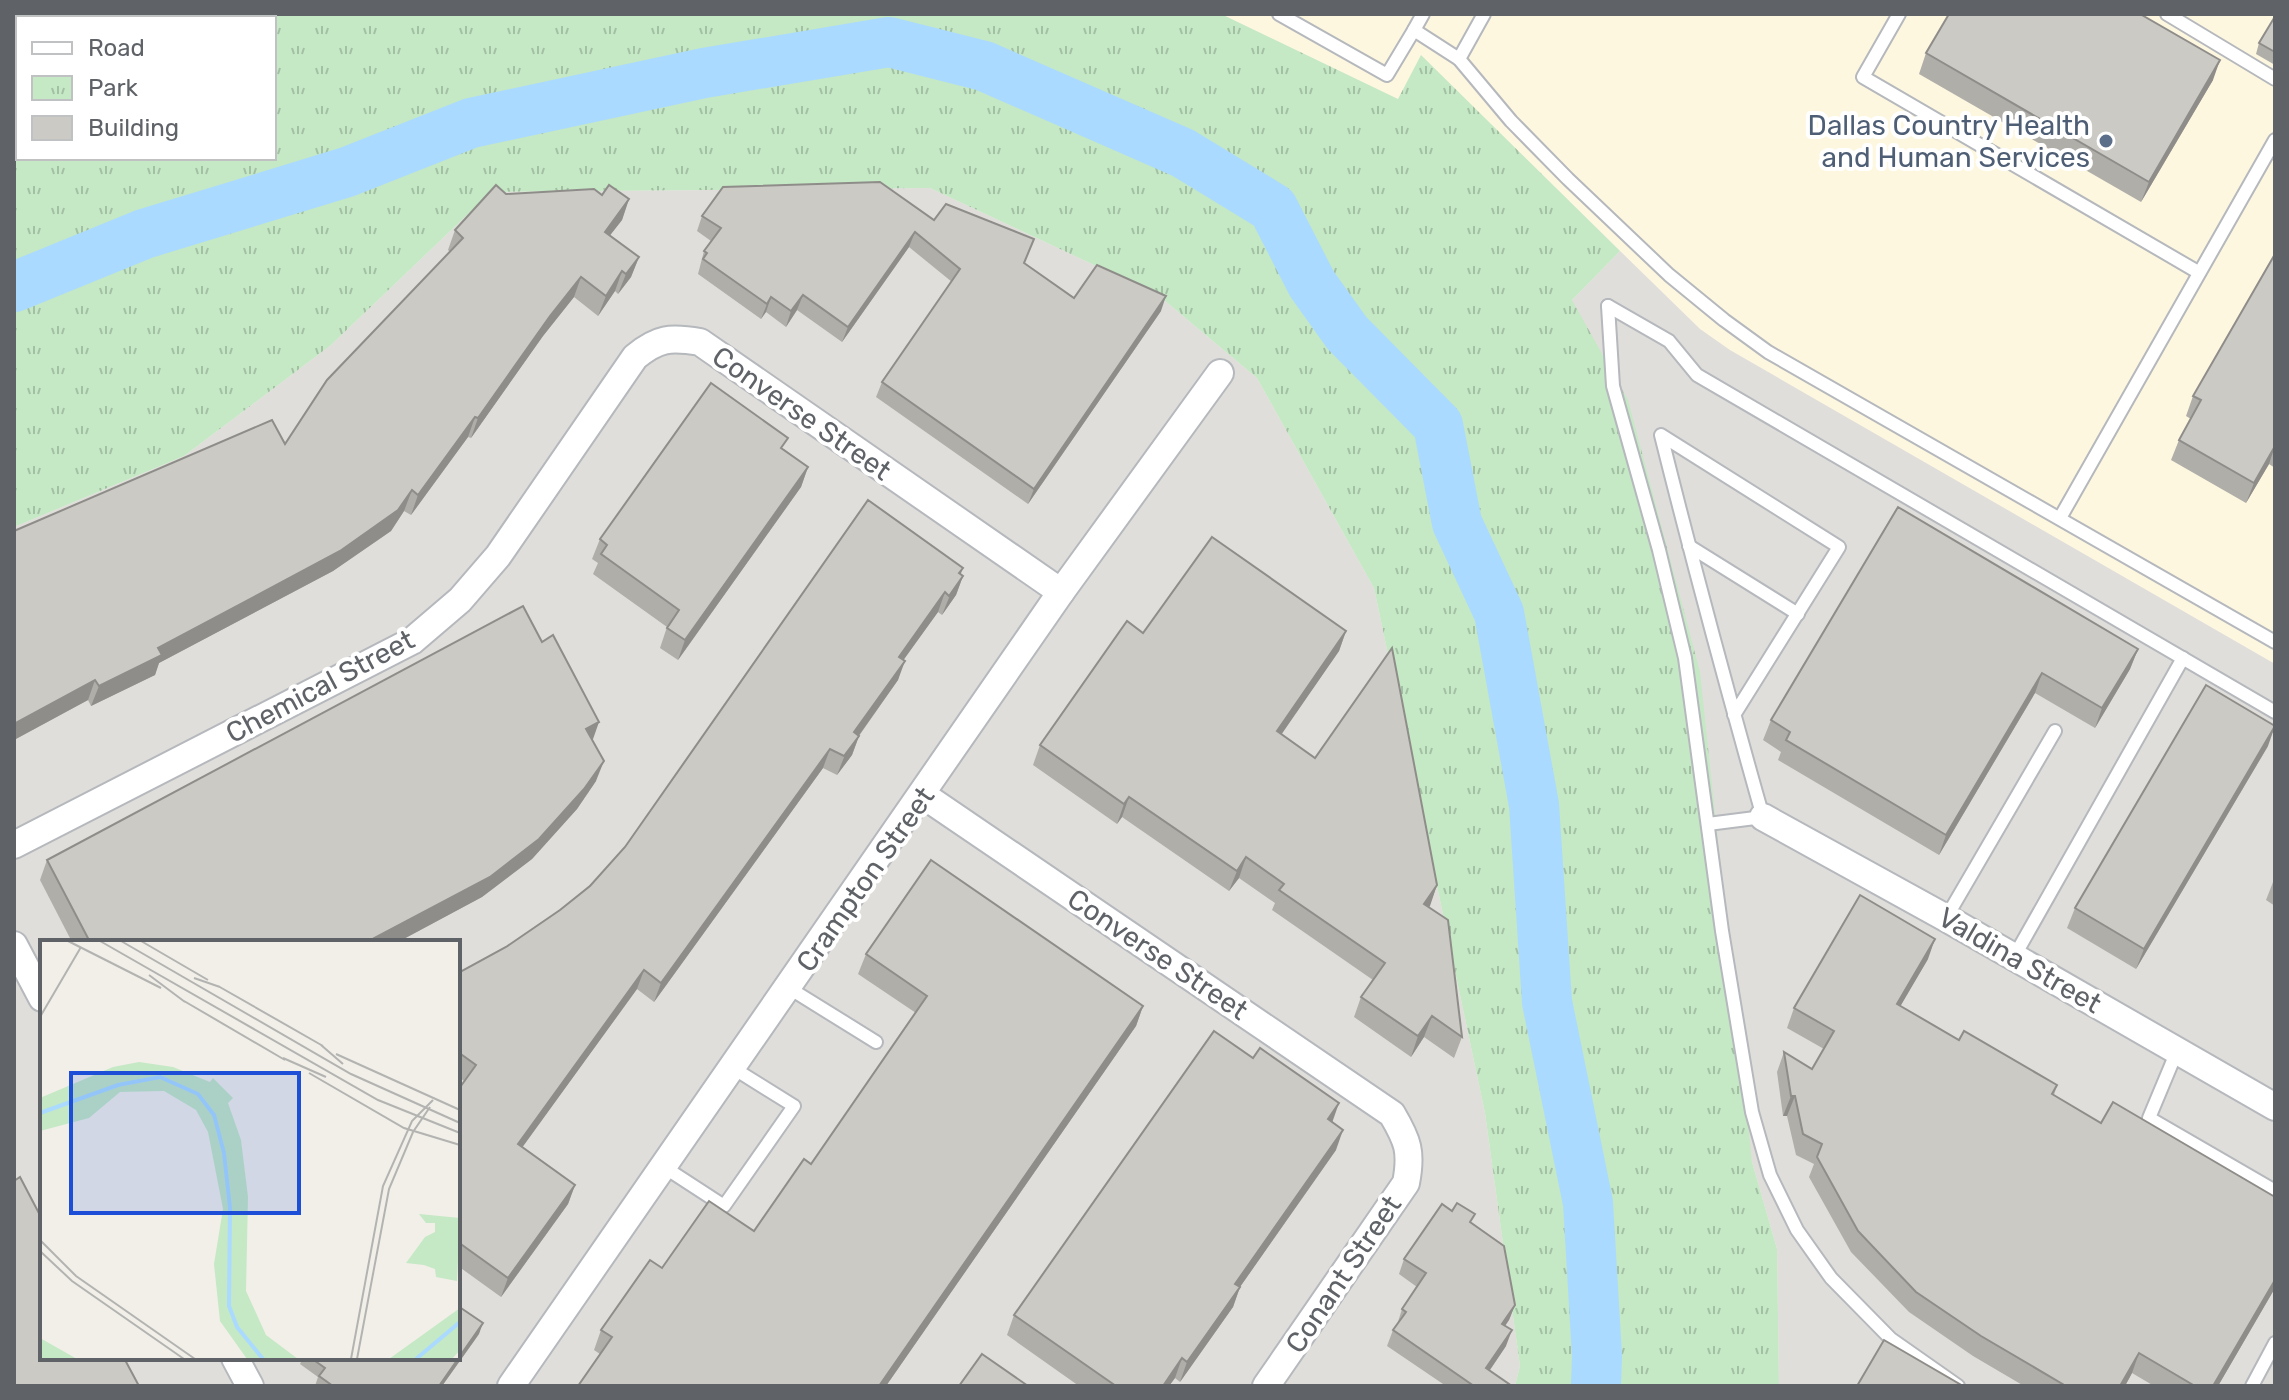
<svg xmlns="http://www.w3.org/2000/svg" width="2289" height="1400" viewBox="0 0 2289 1400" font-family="Rubik,sans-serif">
<defs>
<pattern id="park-tufts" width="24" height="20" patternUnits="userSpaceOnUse" patternTransform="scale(2)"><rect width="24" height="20" fill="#c5e8c5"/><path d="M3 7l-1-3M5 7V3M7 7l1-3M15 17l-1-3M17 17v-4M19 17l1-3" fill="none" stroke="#a3c0a4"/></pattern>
</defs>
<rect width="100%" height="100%" fill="#f1efe8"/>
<!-- commercial -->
<polygon fill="#fef7e0" points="1221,14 2275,14 2275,664 1729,350 1700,329 1421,56 1399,100"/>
<!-- industrial -->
<g fill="#e0deda" fill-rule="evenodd">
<polygon points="14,14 239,14 229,18 18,18 18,108 14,110"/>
<path d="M930,188l228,107 99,83 117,210 111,525 35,253 -5,20h-1501v-859l170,-71 147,-111 160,-153zM42,942h416v416h-416z"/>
<polygon points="1620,251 1700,329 1730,350 2275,664 2275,1386 1779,1386 1777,1249 1752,1162 1572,300"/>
</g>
<!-- park -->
<polygon fill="url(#park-tufts)" points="239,14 1221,14 1398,99 1421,55 1620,251 1572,300 1628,400 1700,672 1752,1162 1777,1249 1779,1386 1515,1386 1520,1366 1485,1113 1374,588 1257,378 1158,295 930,188 491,192 331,345 184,456 14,527 14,110 18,108 18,158 274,158 274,18 229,18"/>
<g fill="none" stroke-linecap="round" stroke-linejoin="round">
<!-- river -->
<polyline stroke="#aadaff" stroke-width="50" points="14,287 144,234 347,172 471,123 704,73 889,42 984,66 1183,153 1273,208 1312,284 1347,333 1438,425 1457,523 1499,613 1534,805 1547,1002 1588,1203 1597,1356 1596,1386"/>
<defs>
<g id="lane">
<polyline points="1279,14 1387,75 1414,30 1459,59 1511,121 1568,179 1669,275 1724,320 1768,352 2275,642"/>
<polyline points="1899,14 1863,77 2198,272"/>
<polyline points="2167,14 2275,79"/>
<polyline points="1414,30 1423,14"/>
<polyline points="1459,59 1484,14"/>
<polyline points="1608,306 1613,386 1659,550 1685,658 1722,931 1752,1112 1770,1175 1797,1230 1831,1278 1891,1339 1958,1386"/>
<polyline points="1608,306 1669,341 1697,375 2275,712"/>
<polyline points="2060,518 2275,140"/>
<polyline points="1689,546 1798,614"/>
<path d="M1708,824l55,-7c-36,-127 -70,-254 -102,-382l178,112 -105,168"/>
<polyline points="1946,918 2055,731"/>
<polyline points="2014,957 2183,658"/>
<polyline points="789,988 876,1042"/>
<polyline points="2177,1051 2149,1118 2275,1191"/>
<polyline points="664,1167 724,1206 794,1106 733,1068"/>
<polyline points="2252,1386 2275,1343"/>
</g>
<g id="street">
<polyline points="14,39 18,41"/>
<path d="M923,795l469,319c16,27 20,38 14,69l-140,203"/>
<polyline points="1763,817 1946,918 2275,1107"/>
<path d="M14,845l398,-204 48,-41 38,-44 137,-199c23,-19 35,-20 65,-15l361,250"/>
<polyline points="14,945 42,998"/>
<polyline points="235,1358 250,1386"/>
<polyline points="511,1386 1061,592 1220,373"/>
</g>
</defs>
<!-- lane casing -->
<use href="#lane" stroke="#b5b8bc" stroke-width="16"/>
<!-- street casing -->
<use href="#street" stroke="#b5b8bc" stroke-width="30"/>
<!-- lane -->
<use href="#lane" stroke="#fff" stroke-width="12"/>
<!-- street -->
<use href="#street" stroke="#fff" stroke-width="26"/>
</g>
<!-- wall -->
<g fill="#afaea9">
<polygon points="107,14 144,14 142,18 114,18"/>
<polygon points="2275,19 2275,65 2256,54 2259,43"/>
<polygon points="1926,53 2213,80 2141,202 1919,74"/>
<polygon points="506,194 602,195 629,199 622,220 610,235 639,257 631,277 618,294 615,291 598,316 574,297 543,336 471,438 468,437 411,515 404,511 391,531 333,571 159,663 155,675 91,706 88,700 14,740 14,531 285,444 450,252 448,250 455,230"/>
<polygon points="702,216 934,220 1025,263 1074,298 1161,311 1028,504 876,397 882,382 952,282 909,247 842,342 797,310 786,327 766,312 761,319 698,274 704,251 711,241 697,231"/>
<polygon points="2275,254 2275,468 2269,464 2246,503 2171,460 2179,440 2191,419 2186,416 2193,396"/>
<polygon points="784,449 808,467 801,487 678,660 660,648 667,627 593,574 598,563 592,559 600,539"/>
<polygon points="961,574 963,576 956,595 942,615 938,612 903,660 898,680 859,736 852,755 837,775 823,768 654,1002 637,989 522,1147 575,1185 568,1204 501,1297 458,1266 458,1090 464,1081 458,1076 458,973 506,947 560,910"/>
<polygon points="1346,631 1339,651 1281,734 1437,885 1429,907 1462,1037 1454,1058 1424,1037 1411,1057 1354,1017 1361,997 1373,980 1272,910 1275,903 1239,878 1229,891 1122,817 1117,824 1033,765 1040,745 1143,633"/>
<polygon points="2138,649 2130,669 2095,728 2035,693 1939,855 1778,760 1781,752 1763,740 1771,720"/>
<polygon points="593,740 596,781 577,809 532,859 482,897 398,942 72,942 40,880 47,860"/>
<polygon points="2268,746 2136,969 2067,928 2075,908"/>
<polygon points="2275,877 2275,906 2266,900"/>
<polygon points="866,954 1143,1006 1136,1026 886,1386 578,1386 600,1354 594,1350 601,1330 662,1268 754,1231 811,1164 916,1013 858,974"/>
<polygon points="1928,959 1900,1006 1959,1040 2057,1085 2054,1095 2101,1123 2275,1197 2275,1288 2218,1386 2154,1386 2132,1373 2125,1386 2024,1386 1973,1356 1909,1312 1851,1252 1809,1177 1814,1164 1796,1155 1787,1116 1783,1116 1777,1072 1784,1052 1812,1069 1824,1049 1787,1028 1794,1008"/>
<polygon points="1332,1122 1336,1150 1240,1287 1233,1307 1180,1382 1175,1378 1169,1386 1079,1386 1007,1335 1014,1315"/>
<polygon points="1471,1223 1515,1305 1509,1320 1505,1326 1506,1346 1490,1370 1509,1384 1508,1386 1446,1386 1387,1346 1393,1330 1397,1325 1402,1309 1417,1287 1399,1274 1404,1259"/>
<polygon points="479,1334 442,1386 315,1386 318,1377 300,1364 303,1358 458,1358"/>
</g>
<!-- shaded-wall -->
<g fill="#8f8d8a">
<polygon points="2220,60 2213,80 2141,202 2149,182"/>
<polygon points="629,199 622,220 597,252 605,232"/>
<polygon points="915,232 909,247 842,342 848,327"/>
<polygon points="639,257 631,277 618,294 626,274"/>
<polygon points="622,271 615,291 598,316 606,296"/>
<polygon points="581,277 574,297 543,336 471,438 478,418 550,316"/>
<polygon points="803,295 797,310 786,327 791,311"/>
<polygon points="1166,296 1161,311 1028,504 1034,489"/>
<polygon points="771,297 766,312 761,319 767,304"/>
<polygon points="475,417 468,437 411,515 418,495"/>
<polygon points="2275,446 2269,464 2246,503 2254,483"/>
<polygon points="808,467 801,487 678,660 685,640"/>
<polygon points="412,490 404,511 391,531 333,571 159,663 155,675 91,706 99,686 158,648"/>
<polygon points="963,568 956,586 963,576 956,595 942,615 959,573"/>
<polygon points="945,592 938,612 892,676 899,657"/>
<polygon points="1346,631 1339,651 1270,751 1277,731"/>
<polygon points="2138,649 2130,669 2095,728 2102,708"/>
<polygon points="905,661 898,680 857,738 859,736 852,755 837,775 854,732"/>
<polygon points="2042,673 2035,693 1939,855 1946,835"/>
<polygon points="95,680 88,700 14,740 14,724"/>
<polygon points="599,722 592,742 586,729"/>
<polygon points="2275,726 2268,746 2136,969 2144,949"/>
<polygon points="830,749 823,768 654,1002 661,983"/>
<polygon points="604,761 596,781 577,809 532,859 482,897 398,942 367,942"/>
<polygon points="1129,797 1122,817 1117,824 1124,804"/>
<polygon points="1246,857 1239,878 1229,891 1237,871"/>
<polygon points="1437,885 1430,906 1417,924 1424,904"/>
<polygon points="1935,939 1928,959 1890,1024 1897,1004"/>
<polygon points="644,970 637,989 511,1163 518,1144"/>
<polygon points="1143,1006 1136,1026 886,1386 879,1386"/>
<polygon points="1432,1016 1424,1037 1411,1057 1418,1036"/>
<polygon points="1791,1096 1795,1096 1787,1116 1783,1116"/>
<polygon points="1339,1103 1332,1123 1328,1119"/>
<polygon points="1343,1130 1336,1150 1228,1304 1235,1284"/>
<polygon points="575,1185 568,1204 501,1297 508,1278"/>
<polygon points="2275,1280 2275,1288 2218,1386 2213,1386"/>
<polygon points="1240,1287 1233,1307 1180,1382 1187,1362"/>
<polygon points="1515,1305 1509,1320 1496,1339 1502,1324"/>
<polygon points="483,1323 479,1334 442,1386 439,1386"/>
<polygon points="1512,1330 1506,1346 1481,1383 1486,1368"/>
<polygon points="2139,1353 2132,1373 2125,1386 2120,1386"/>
<polygon points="1182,1358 1175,1378 1169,1386 1163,1386"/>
</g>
<!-- building -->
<g fill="#cccac5" stroke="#8f8d8a" stroke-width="2">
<polygon points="1949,14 2140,14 2220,60 2149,182 1926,53"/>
<polygon points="2274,18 2275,19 2275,52 2259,43"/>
<polygon points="880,182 934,220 946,204 1034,239 1024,263 1074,298 1097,265 1166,296 1034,489 882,382 960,269 915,232 848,327 803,295 791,311 771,297 767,304 703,259 707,253 704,251 721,228 702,216 723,187"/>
<polygon points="496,185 506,194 594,189 602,195 609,185 629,199 605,232 639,257 626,274 622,271 606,296 581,277 550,316 478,418 475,417 418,495 412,490 398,510 340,551 158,648 162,655 99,686 95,680 14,724 14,531 272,420 285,444 327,380 463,238 455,230"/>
<polygon points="2275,254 2275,446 2254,483 2179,440 2201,400 2193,396"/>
<polygon points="711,383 788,438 781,448 808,467 685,640 667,628 679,610 601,554 607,545 600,539"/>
<polygon points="868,500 963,568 959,573 963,576 949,596 945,592 899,657 905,661 854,732 859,736 844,756 830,749 661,983 644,970 518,1144 575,1185 508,1278 458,1242 458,1090 476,1065 458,1052 458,973 506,947 560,910 590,886 625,847"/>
<polygon points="1898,507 2138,649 2102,708 2042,673 1946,835 1786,740 1790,732 1771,720"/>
<polygon points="1212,537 1346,631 1277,731 1315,758 1392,648 1437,885 1424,904 1448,920 1462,1037 1432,1016 1418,1036 1361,997 1385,963 1279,890 1284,884 1246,857 1237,871 1129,797 1124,804 1040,745 1127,621 1143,633"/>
<polygon points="523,606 542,642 553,635 599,722 586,729 604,761 584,789 539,839 490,877 367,942 90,942 47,860"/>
<polygon points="2206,685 2275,726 2144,949 2075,908"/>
<polygon points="931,860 1143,1006 879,1386 578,1386 612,1337 601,1330 650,1260 662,1268 709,1201 754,1231 804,1159 811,1164 927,996 866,954"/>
<polygon points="1860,895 1935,939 1897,1004 1959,1040 1964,1031 2057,1085 2052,1094 2101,1123 2113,1102 2275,1197 2275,1280 2213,1386 2195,1386 2139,1353 2120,1386 2066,1386 1981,1336 1916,1292 1858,1231 1817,1157 1822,1144 1803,1134 1795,1096 1791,1096 1784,1052 1812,1069 1834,1031 1794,1008"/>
<polygon points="1214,1031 1253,1058 1260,1048 1339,1103 1328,1119 1343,1130 1235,1284 1240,1287 1187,1362 1182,1358 1163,1386 1116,1386 1014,1315"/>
<polygon points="20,1177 42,1219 42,1358 124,1358 139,1386 14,1386 14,1181"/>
<polygon points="1457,1203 1475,1214 1470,1222 1504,1246 1515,1305 1502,1324 1512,1330 1486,1368 1509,1384 1507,1386 1474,1386 1393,1330 1406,1312 1402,1309 1426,1273 1404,1259 1442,1204 1452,1211"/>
<polygon points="458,1306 483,1323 439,1386 333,1386 319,1376 325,1368 311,1358 458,1358"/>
<polygon points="1884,1340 1963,1386 1857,1386"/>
<polygon points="982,1354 1028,1386 959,1386"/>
</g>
<!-- markers -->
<circle fill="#5c6f8a" stroke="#fff" stroke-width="3" cx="2106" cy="141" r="8"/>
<g text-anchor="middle" stroke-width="8" stroke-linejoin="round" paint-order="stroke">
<!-- service labels -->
<g font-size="28" fill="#4e5e75" stroke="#fff" text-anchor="end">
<text x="2090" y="135">Dallas Country Health<tspan x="2090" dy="32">and Human Services</tspan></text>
</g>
<!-- street labels -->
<g font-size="28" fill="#5f6368" stroke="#fff">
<text transform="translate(802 413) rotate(35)" y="10">Converse Street</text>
<text transform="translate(320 686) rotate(-28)" y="10">Chemical Street</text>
<text transform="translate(865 879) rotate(-55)" y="10">Crampton Street</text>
<text transform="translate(1158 954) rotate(34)" y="10">Converse Street</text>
<text transform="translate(2020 960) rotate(30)" y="10">Valdina Street</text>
<text transform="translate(1343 1274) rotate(-56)" y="10">Conant Street</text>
</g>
</g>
<!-- overview -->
<g transform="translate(40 940)">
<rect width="420" height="420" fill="#f1efe8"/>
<path d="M99,122l34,5 37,15 3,-4 20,20 -5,5 13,37 7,57 -2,94 20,44 32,24h-51l-27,-38 -6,-57 9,-55 -15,-77 -12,-22 -32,-19 -44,1 -31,26 -49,13v-33l73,-31zM379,274l41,4 -3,63 -21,-4 -1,-8 -11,-4 -18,-2 19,-26 10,-5v-9h-9zM420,368v42l-8,9h-63zM0,398l37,21h-37z" fill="#c5e8c5"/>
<path fill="none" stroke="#aadaff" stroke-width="4" d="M0,173l78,-28 42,-8 38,17 16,21 10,38 6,55 -1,98 8,21 26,32M376,419l44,-37"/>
<path fill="none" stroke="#b3b3b1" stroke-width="2" d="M28,1l93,47M60,1l278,159 82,33M81,1l230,133 109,49M101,1l67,39M109,35l36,27M154,38l26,9M178,46l105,60M144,61l101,59M0,77l41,-70M281,105l22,19M296,114l124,56M243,118l43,19M269,133l95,55 56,17M0,300l36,36 119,83M0,311l32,30 112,78M311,419l32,-173 29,-65 21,-21M317,419l32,-170 24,-57 17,-25"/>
<path fill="#1d4ed8" fill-opacity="0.15" stroke="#1d4ed8" stroke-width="4" d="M31,133h228v140h-228z"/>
<rect width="420" height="420" fill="none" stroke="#5f6368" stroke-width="4"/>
</g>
<!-- border -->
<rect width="2289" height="1400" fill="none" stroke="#5f6368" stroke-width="32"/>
<!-- legend -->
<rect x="16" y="16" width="260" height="144" fill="#ffffff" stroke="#bfc1c3" stroke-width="2"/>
<rect x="32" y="42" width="40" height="12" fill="#ffffff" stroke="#bfc1c3" stroke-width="2"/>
<text x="88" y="56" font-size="24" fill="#5f6368">Road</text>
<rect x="32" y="76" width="40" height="24" fill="url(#park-tufts)" stroke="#bfc1c3" stroke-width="2"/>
<text x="88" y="96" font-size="24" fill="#5f6368">Park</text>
<rect x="32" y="116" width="40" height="24" fill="#cccac5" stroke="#bfc1c3" stroke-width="2"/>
<text x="88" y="136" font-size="24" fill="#5f6368">Building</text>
</svg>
